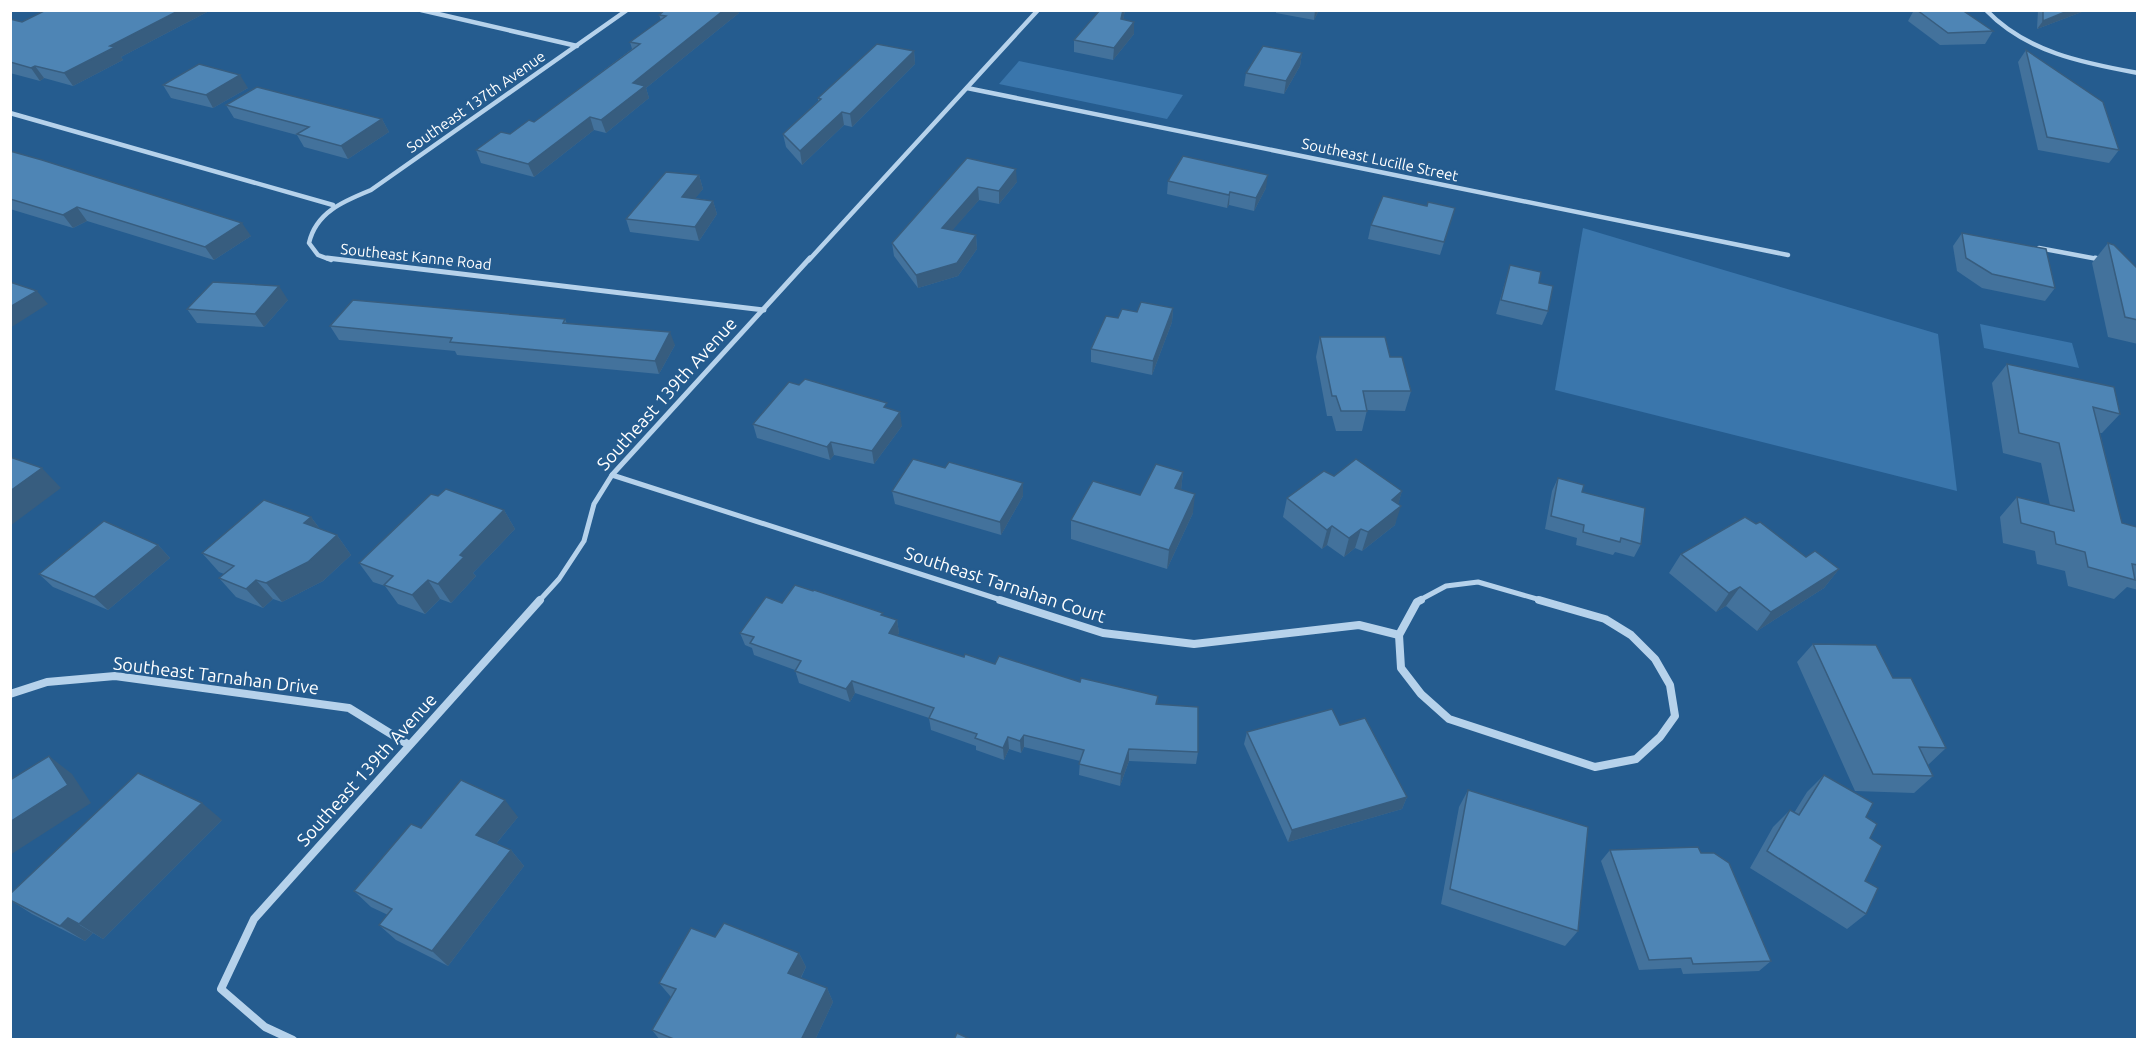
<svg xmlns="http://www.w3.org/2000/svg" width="2148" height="1050" viewBox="0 0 2148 1050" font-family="Ubuntu,sans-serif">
<rect width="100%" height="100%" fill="#255c8f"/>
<!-- green -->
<g fill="#3a76ac">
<polygon points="1019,61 1183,95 1167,119 999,84"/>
<polygon points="1583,228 1938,334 1957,491 1555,390"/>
<polygon points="1980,324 2072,343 2079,368 1984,348"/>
</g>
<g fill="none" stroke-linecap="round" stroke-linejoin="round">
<!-- minor-far2 -->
<g stroke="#b6d2eb" stroke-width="4.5">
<polyline points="421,10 577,46"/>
<path d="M1986,10c40,42 97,53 152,63"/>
<polyline points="967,88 1788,255"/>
<polyline points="10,113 333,205"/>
<polyline points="2039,248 2103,260"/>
<path d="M331,260l-13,-5 -9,-12c7,-31 35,-42 62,-53l256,-180"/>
<polyline points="809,260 1038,10"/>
</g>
<!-- minor-far1 -->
<g stroke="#b6d2eb" stroke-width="5">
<polyline points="327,258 764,310"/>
<polyline points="2095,258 2103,260"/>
<polyline points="612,475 1004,601"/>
<polyline points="539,601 559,579 584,541 594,504 612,475 810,258"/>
<polyline points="1418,601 1446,586 1478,582 1544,601"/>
</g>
<!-- minor -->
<g stroke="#b6d2eb" stroke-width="8">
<polyline points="1000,600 1103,633 1194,644 1359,625 1399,635"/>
<polyline points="1421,600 1417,602 1399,635 1401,668 1421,694 1449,719 1595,767 1636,759 1660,737 1675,716 1670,685 1655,659 1631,635 1605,619 1539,600"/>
<polyline points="10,694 47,682 115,676 349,708 409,745"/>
<polyline points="293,1040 265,1027 221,989 254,919 540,600"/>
</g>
</g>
<!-- wall -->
<g fill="#43729c">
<polygon points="46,10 211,10 121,57 123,60 73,86 44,78 40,81 10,73 10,19 22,22"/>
<polygon points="1100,10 1125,10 1123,20 1134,34 1113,60 1074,52 1074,40"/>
<polygon points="1276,10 1319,10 1314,20 1276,13"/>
<polygon points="1914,10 1962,10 1993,31 1985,44 1940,45 1908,21"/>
<polygon points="2038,10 2087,10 2037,29"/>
<polygon points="739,13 646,88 649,98 606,133 594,130 534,177 481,163 476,150 534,122 632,49 630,42 661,20 659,15"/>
<polygon points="2026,50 2119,150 2109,163 2038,150 2018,62"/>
<polygon points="914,51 915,64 852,127 844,125 802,165 786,147 783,134 818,101 818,98"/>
<polygon points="1302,53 1300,66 1284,94 1244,86 1246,73"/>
<polygon points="163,85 248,88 213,108 171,98"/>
<polygon points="226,105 382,119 389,132 348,159 304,147 297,135 234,118"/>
<polygon points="10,151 251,236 214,260 87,221 73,228 10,209"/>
<polygon points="967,158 1017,182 999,204 979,200 952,230 976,235 977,249 958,276 918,288 894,256 892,243"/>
<polygon points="699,175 703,189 695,198 713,201 717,214 699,241 630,232 626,219"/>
<polygon points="1168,181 1266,188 1254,211 1229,205 1227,208 1167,194"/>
<polygon points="1455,208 1440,255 1368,239 1371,225"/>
<polygon points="1962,233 2055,288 2045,301 1982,288 1957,271 1953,246"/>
<polygon points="2108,243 2138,269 2138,344 2108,337 2092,263"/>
<polygon points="1510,265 1539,283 1548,311 1542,325 1496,314"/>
<polygon points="288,300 264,327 197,323 187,309"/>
<polygon points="1173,308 1172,322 1152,375 1091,362 1091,349 1137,312"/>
<polygon points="565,319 567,324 675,345 659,374 457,355 455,351 339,340 330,326"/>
<polygon points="1320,337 1390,357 1411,391 1405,411 1367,410 1362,431 1336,431 1332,416 1327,416 1316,357"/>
<polygon points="2007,364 2120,414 2102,433 2100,433 2122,523 2138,531 2138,590 2127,587 2114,599 2068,586 2065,571 2037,564 2035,551 2003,543 2000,517 2017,497 2050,505 2041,463 2003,453 1992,383"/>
<polygon points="799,385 888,408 902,426 874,464 834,455 830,460 757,438 753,424"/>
<polygon points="1183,472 1181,490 1193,513 1167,569 1071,539 1071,520 1140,495"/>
<polygon points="1334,476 1402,491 1398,504 1395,525 1362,551 1355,548 1344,557 1327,545 1322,549 1283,517 1287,498"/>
<polygon points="1558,478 1582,492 1641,544 1634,557 1615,552 1613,555 1576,545 1577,538 1545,529 1552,491"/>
<polygon points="892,491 1023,496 1001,535 895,504"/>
<polygon points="438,496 504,510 515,529 473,573 476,576 451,603 440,599 425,614 398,604 385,586 373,582 359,563"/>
<polygon points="311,517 320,529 337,535 351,555 323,581 282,602 273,599 263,608 236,597 219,578 224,574 219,572 202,553"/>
<polygon points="1756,524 1806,557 1839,569 1824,588 1757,631 1726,606 1716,612 1669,573 1681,554"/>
<polygon points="158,545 170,558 108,610 53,587 39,574"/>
<polygon points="782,603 883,616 897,620 899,633 897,636 964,657 1080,682 1158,696 1157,704 1198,752 1196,764 1129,761 1120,786 1079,775 1080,761 1024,747 1021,753 1009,749 1004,760 976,750 976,746 931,730 929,718 855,693 850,702 799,683 795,670 754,655 752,648 745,645 740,633"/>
<polygon points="1813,644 1893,678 1946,748 1928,765 1933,776 1914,793 1855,791 1797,662"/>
<polygon points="1340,725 1407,797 1402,809 1288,842 1244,744 1247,732"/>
<polygon points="1824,775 1866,817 1870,838 1865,881 1866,914 1847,929 1750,868 1773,827 1790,810 1794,813 1807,792"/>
<polygon points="1468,790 1578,931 1565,946 1441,904 1459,807"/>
<polygon points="518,817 496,844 511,850 524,866 448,966 396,940 379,925 388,915 371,907 354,891 421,828"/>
<polygon points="222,820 103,939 93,933 85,941 32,914 10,900"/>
<polygon points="1610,850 1701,853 1771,961 1759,971 1683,974 1681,968 1639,970 1601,861"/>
<polygon points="715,937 799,953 806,967 801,978 827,988 833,1002 815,1040 660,1040 652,1030 671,997 659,983"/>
</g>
<!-- shaded-wall -->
<g fill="#375d7f">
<polygon points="180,10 211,10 121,57 123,60 73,86 64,73 110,46"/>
<polygon points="724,10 738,10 739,13 646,88 649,98 606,133 601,120 633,83"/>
<polygon points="1123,10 1125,10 1121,32 1121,19"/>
<polygon points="1315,10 1319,10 1314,20"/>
<polygon points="2070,10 2087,10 2037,29 2043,21"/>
<polygon points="1134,22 1134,34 1113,60 1114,48"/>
<polygon points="914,51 915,64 852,127 850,114"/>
<polygon points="1302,53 1300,66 1284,94 1286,81"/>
<polygon points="35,66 44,78 40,81 31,68"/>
<polygon points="240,75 248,88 213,108 206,95"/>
<polygon points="842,112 844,125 802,165 800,151"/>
<polygon points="590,117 594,130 534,177 528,164"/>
<polygon points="382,119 389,132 348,159 341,146"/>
<polygon points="1016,169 1017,182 999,204 999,191"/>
<polygon points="699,175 703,189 686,210 682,197"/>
<polygon points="1268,175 1266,188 1254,211 1256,198"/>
<polygon points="978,187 979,200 943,241 942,228"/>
<polygon points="1230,192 1229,205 1227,208 1229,195"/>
<polygon points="713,201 717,214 699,241 695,227"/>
<polygon points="77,207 87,221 73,228 63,215"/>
<polygon points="242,223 251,236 214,260 205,247"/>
<polygon points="976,235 977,249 958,276 918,288 916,275"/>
<polygon points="279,286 288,300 264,327 255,314"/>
<polygon points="37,291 48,304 10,328 10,307"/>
<polygon points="1173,308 1172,322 1152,375 1153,361"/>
<polygon points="670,332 675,345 659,374 655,361"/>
<polygon points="900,412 902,426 874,464 872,451"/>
<polygon points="831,442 834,455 830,460 827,447"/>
<polygon points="42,468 61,488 10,526 10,491"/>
<polygon points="1183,472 1181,491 1175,488"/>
<polygon points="1023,483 1023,496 1001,535 1000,522"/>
<polygon points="1402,491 1397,509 1401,506 1395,525 1362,551 1368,532 1392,500"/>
<polygon points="1195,494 1193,513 1167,569 1169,550"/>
<polygon points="504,510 515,529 473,573 476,576 451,603 438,584 460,555"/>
<polygon points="311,517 325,536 304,523"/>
<polygon points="1332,526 1327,545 1322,549 1327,530"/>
<polygon points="1361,529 1355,548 1344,557 1349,538"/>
<polygon points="337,535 351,555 323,581 282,602 266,583"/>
<polygon points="158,545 170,558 108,610 94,597"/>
<polygon points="1839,569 1824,588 1757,631 1771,612"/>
<polygon points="256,580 273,599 263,608 246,589"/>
<polygon points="428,580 440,599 425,614 412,595"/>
<polygon points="1740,587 1726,606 1716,612 1729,593"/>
<polygon points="897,620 899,633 891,646 889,633"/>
<polygon points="852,681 855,693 850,702 846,689"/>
<polygon points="1024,735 1024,747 1021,753 1020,741"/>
<polygon points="1008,737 1009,749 1004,760 1003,748"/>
<polygon points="1129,749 1129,761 1120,786 1121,774"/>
<polygon points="49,756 72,774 91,803 10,855 10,822"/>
<polygon points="1407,797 1402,809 1288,842 1292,830"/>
<polygon points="505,800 518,817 490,851 476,835"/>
<polygon points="202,803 222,820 103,939 79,924"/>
<polygon points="511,850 524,866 448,966 432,951"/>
<polygon points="68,918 93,933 85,941 60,926"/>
<polygon points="799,953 806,967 796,987 788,973"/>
<polygon points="827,988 833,1002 815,1040 801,1040"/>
</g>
<!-- building -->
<g fill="#4e85b5" stroke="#375d7f" stroke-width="1.5">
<polygon points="46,10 180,10 110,46 115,47 64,73 35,66 31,68 10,62 10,19 22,22"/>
<polygon points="665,10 724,10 633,83 645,86 601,120 590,117 528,164 476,150 501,132 510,134 529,120 534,122 640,44 630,42 666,16 659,15"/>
<polygon points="1100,10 1123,10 1121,19 1134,22 1114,48 1074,40"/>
<polygon points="1917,10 1962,10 1993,31 1948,33"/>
<polygon points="2043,10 2070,10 2043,21"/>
<polygon points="877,44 914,51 850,114 842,112 800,151 783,134 821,99 818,98"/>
<polygon points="1263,46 1302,53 1286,81 1246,73"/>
<polygon points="2026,50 2103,102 2119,150 2047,137"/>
<polygon points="199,64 240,75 206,95 163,85"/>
<polygon points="257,87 382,119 341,146 297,134 309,127 226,105"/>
<polygon points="10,151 42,160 242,223 205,247 77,207 63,215 10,199"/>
<polygon points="1183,156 1268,175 1256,198 1230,192 1229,195 1168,181"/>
<polygon points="967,158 1016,169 999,191 978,187 942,228 976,235 957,263 916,275 892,243"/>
<polygon points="666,172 699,175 682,197 713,201 695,227 626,219"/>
<polygon points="1383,196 1427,206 1428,202 1455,208 1444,242 1371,225"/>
<polygon points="1962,233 2046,249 2055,288 1992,274 1966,258"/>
<polygon points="2108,243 2114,245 2138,269 2138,320 2125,317"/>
<polygon points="1510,265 1541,272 1539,283 1553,286 1548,311 1501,300"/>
<polygon points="10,282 37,291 10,307"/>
<polygon points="213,282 279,286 255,314 187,309"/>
<polygon points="353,300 565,319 563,323 670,332 655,361 450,342 452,338 330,326"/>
<polygon points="1141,302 1173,308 1153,361 1091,349 1106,316 1118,318 1122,309 1137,312"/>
<polygon points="1320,337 1385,337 1390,357 1402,357 1411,391 1363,391 1367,411 1341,411 1336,396 1332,396"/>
<polygon points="2007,364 2114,387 2120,414 2093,407 2122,523 2137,527 2138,531 2138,565 2132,564 2135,580 2088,567 2085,552 2056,544 2054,532 2021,523 2017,497 2074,511 2059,443 2019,433"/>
<polygon points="805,379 887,403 884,407 900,412 872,451 831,442 827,447 753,424 789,382 799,385"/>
<polygon points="10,457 42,468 10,491"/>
<polygon points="913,459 945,468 949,462 1023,483 1000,522 892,491"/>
<polygon points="1356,459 1402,491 1392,500 1401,506 1368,532 1361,529 1349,538 1332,526 1327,530 1287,498 1324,471 1334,476"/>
<polygon points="1156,464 1183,472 1175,488 1195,494 1169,550 1071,520 1093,481 1140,495"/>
<polygon points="1558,478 1584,485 1582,492 1645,508 1641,544 1621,538 1620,542 1583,532 1584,525 1551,516"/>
<polygon points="446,489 504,510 460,555 464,557 438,584 428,580 412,595 384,585 393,576 359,563 431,494 438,496"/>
<polygon points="264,500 311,517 304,523 337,535 308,562 266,583 256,580 246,589 219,578 234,566 202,553"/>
<polygon points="1745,517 1756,524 1760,522 1806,557 1815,551 1839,569 1771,612 1740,587 1729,593 1681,554"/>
<polygon points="104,521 158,545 94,597 39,574"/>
<polygon points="795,585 813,591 814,590 883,613 881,615 897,620 889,633 964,657 965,654 995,664 999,656 1080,682 1081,678 1158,696 1156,704 1198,707 1198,752 1129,749 1121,774 1079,764 1084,750 1024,735 1020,741 1008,737 1003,748 975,738 977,734 929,718 934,708 852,681 846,689 795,671 801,661 750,643 754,637 740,633 766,597 782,603"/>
<polygon points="1813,644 1876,645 1893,678 1911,678 1946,748 1919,747 1933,776 1873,774"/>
<polygon points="1332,709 1340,725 1365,718 1407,797 1292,830 1247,732"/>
<polygon points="49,756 68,785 10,822 10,780"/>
<polygon points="138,773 202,803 79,924 68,918 60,926 10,900 10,894"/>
<polygon points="1824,775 1873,803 1866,817 1877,824 1870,838 1882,846 1865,881 1878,888 1866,914 1767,851 1790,810 1799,815"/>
<polygon points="461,780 505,800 476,835 511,850 432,951 379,925 392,909 354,891 411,824 421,828"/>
<polygon points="1468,790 1588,827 1578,931 1450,889"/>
<polygon points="1698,847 1701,853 1714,853 1729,863 1771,961 1693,964 1691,958 1649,960 1610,850"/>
<polygon points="724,923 799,953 788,973 827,988 801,1040 676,1040 652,1030 676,989 659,983 691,928 715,937"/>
<polygon points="957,1033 972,1040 954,1040"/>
</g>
<g text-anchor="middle" stroke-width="4.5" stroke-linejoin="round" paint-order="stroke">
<!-- far-street labels -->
<g font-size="15" fill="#fff" stroke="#255c8f">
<text transform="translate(476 102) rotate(-35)" y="5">Southeast 137th Avenue</text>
<text transform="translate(1380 160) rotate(12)" y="5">Southeast Lucille Street</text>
<text transform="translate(416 257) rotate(6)" y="5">Southeast Kanne Road</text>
</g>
<!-- street labels -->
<g font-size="18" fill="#fff" stroke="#255c8f">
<text transform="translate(667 394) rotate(-48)" y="6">Southeast 139th Avenue</text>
<text transform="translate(1005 585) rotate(18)" y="6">Southeast Tarnahan Court</text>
<text transform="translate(216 676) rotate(7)" y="6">Southeast Tarnahan Drive</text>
<text transform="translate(367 770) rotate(-48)" y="6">Southeast 139th Avenue</text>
</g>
</g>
<!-- border -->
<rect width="2148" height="1050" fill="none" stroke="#ffffff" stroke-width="24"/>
</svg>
